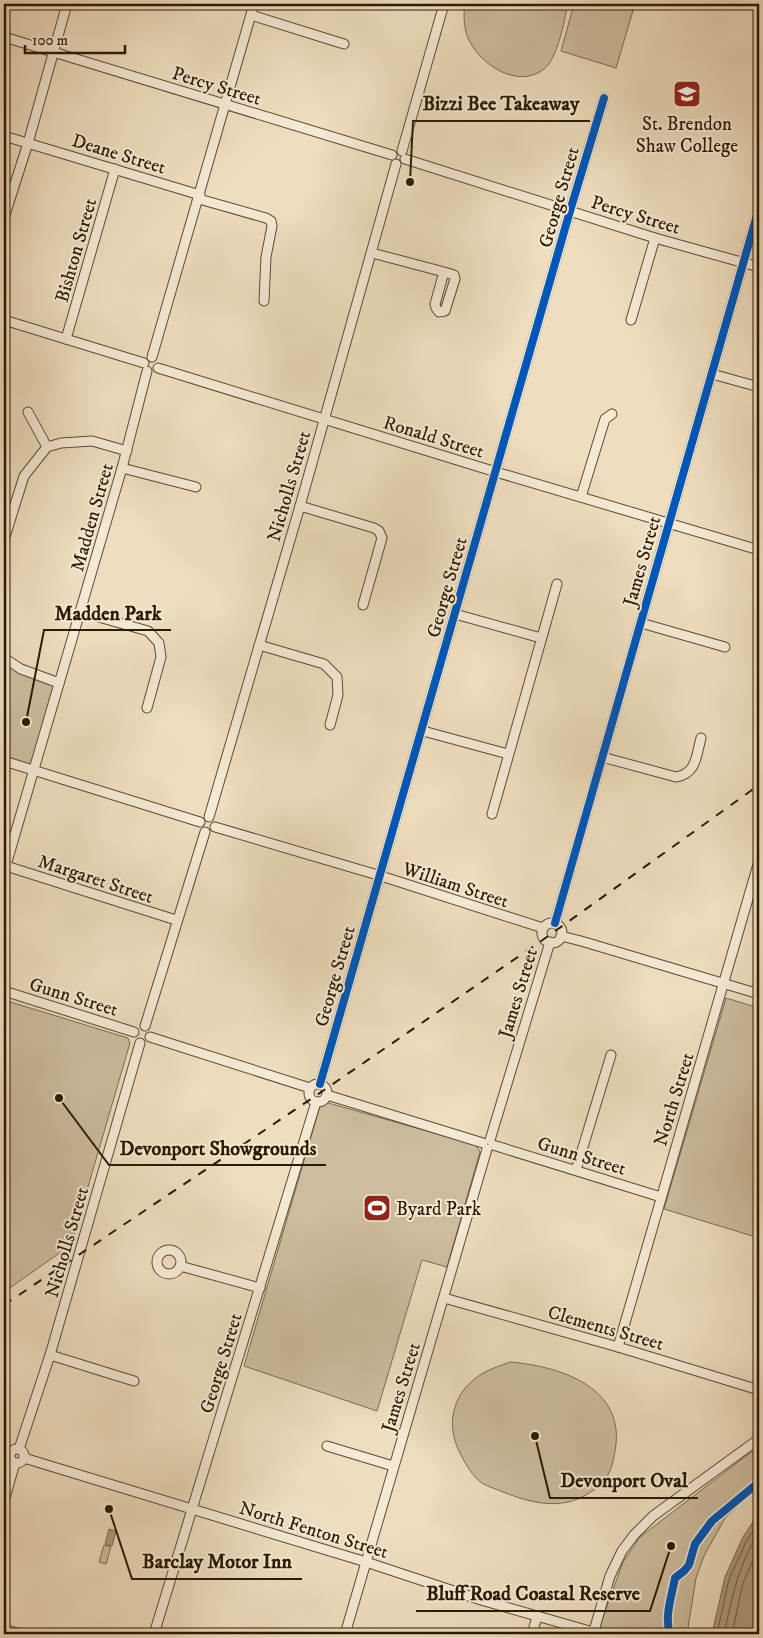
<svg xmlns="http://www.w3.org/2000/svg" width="763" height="1638" viewBox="0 0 763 1638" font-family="'IM FELL DW Pica',serif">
<rect width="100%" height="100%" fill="#eeddbe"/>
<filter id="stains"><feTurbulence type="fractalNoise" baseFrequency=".004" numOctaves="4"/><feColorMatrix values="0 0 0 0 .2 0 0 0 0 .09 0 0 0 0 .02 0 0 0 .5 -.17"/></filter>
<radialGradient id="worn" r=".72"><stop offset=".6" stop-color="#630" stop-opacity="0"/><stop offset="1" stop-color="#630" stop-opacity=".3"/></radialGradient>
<!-- green -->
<g fill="#cdbc9e" stroke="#7c6b50">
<path d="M465,4h103c-4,17 -10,54 -24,65 -26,21 -65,-5 -76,-31 -4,-9 -5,-25 -3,-34z"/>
<polygon points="574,4 635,4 616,68 561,51"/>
<polygon points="4,658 59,683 35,770 4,761"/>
<polygon points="726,998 759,1008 759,1238 664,1209"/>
<polygon points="4,1000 128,1038 130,1043 71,1245 4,1292"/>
<polygon points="325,1102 476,1145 480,1152 447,1267 422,1260 377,1411 244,1366 320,1106"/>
<path d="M510,1362c47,4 112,23 106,82 -2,14 -4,29 -14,39 -30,29 -64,23 -99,9 -6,-3 -15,-5 -21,-9 -10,-7 -17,-20 -22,-30 -16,-31 -6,-64 25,-81 8,-4 17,-7 25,-10z"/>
<polygon points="759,1446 759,1486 725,1518 704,1556 696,1578 687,1634 599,1634 599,1628 623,1562 640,1537"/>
<polygon points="104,1545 111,1547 106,1564 99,1562"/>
</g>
<!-- water -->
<g fill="#ac9b7e" stroke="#79674c">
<polygon points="759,1513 759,1634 712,1634 725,1577 743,1537"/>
<polygon points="109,1529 116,1531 112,1546 105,1544"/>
</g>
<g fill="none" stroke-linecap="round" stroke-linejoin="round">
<!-- shore -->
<g stroke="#6c5a40" stroke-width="1">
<polyline points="717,1634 729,1579 747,1540 759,1522"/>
<path d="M724,1634c8,-35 14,-70 35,-101"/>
<polyline points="732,1634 743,1583 759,1546"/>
</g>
<defs>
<g id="minor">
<polyline points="251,15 344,44"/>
<polyline points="4,37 392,155"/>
<polyline points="4,136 200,195"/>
<polyline points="402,151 444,4"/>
<polyline points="405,159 655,238 759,267"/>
<polyline points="199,199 266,218 271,221 272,226 266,257 264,301"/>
<polyline points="4,218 28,143 67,4"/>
<polyline points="372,253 444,272 454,275 455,279 445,311 439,312 436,308 435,304 444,272"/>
<polyline points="4,320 144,363"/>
<polyline points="631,320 655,238"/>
<polyline points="66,339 115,169"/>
<polyline points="152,357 254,4"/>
<polyline points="158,368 496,472 759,550"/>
<polyline points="712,374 759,387"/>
<polyline points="28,412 47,447"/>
<polyline points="122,468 196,487"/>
<polyline points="581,497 605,419 612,414"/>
<polyline points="300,506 374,528 379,531 382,538 363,605"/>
<polyline points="4,540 24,476 47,447 61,443 92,441 127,451"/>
<polyline points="81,612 148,631 159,643 161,657 147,708"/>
<polyline points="455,614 541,638"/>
<polyline points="641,623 725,647"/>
<polyline points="259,645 324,664 337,677 338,695 330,725"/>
<polyline points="4,658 21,669 59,683"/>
<polyline points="423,731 508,754"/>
<path d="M602,757l74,20c21,-4 20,-21 25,-39"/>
<polyline points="4,761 200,822"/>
<polyline points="492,814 557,584"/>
<polyline points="209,817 300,506 396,164"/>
<polyline points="215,827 381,876 543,928"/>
<polyline points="6,866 176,920"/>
<polyline points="4,872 122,468 147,371"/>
<polyline points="555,923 759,208"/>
<circle cx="552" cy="933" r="10"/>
<polyline points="561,936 581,941 759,994"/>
<polyline points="4,991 134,1032"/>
<polyline points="145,1026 205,832"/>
<polyline points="150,1037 310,1088"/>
<circle cx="318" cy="1093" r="9"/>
<polyline points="320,1084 570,211 604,98"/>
<polyline points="327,1095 483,1143"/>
<polyline points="490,1140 550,942"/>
<polyline points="493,1145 661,1197"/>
<polyline points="576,1170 611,1055"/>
<circle cx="169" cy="1262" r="12"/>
<polyline points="180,1266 260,1288"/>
<polyline points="444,1298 618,1347 759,1390"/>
<polyline points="618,1347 759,861"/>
<polyline points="50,1355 134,1381"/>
<polyline points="327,1446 393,1466"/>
<circle cx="17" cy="1456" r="7"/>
<polyline points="19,1449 50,1355 140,1043"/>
<polyline points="24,1458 366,1562 481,1600 593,1632"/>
<polyline points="4,1501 15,1463"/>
<polyline points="4,1629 20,1634"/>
<polyline points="154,1634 316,1102"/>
<polyline points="345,1634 487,1149"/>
<polyline points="532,1634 537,1617"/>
<polyline points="593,1634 610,1576 622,1551 634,1535 653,1516 759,1439"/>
</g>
</defs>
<!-- minor casing -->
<use href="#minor" stroke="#5c4b31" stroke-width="11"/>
<!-- minor -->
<use href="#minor" stroke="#f4e9d5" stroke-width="9"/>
<!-- rail -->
<polyline stroke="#2c1a02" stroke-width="2" stroke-dasharray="9 9" stroke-linecap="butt" points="4,1305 311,1099 544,939 759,785"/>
<defs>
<g id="cycleway">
<polyline points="555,923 759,208"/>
<polyline points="320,1084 570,211 604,98"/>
<path d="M670,1634c-6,-17 2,-39 5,-56l9,-7 5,-6 6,-21 17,-23 47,-39"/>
</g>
</defs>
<!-- cycleway casing -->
<use href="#cycleway" stroke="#f4e9d5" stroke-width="11"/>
<!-- cycleway -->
<use href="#cycleway" stroke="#0057b8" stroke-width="8"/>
</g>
<!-- icons -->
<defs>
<symbol id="school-square" viewBox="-11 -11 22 22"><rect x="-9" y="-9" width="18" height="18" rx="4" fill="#8f2418" stroke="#f4e9d5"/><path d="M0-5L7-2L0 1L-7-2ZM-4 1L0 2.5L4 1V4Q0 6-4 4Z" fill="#fff"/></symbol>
<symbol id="stadium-square" viewBox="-11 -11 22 22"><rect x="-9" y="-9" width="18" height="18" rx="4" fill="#8f2418" stroke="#f4e9d5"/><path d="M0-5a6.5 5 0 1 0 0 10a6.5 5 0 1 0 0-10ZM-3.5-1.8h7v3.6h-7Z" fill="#fff"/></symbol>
</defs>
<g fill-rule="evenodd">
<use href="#school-square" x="671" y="78" width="32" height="32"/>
<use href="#stadium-square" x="361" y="1192" width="32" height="32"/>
</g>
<g text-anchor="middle" stroke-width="4" stroke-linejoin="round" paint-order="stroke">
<!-- street labels -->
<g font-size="19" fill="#2c1a02" stroke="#f4e9d5">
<text transform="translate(217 85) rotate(17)" y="7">Percy Street</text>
<text transform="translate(119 153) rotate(17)" y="7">Deane Street</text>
<text transform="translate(558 197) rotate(-74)" y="7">George Street</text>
<text transform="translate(636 214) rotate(17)" y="7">Percy Street</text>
<text transform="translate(75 250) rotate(-74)" y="7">Bishton Street</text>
<text transform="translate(434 436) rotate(17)" y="7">Ronald Street</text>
<text transform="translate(288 486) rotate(-74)" y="7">Nicholls Street</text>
<text transform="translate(91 517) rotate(-74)" y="7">Madden Street</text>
<text transform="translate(641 561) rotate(-74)" y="7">James Street</text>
<text transform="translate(446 587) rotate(-74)" y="7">George Street</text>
<text transform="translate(96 878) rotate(18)" y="7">Margaret Street</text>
<text transform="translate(456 884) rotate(18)" y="7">William Street</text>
<text transform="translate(334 976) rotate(-74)" y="7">George Street</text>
<text transform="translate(517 993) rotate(-73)" y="7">James Street</text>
<text transform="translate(74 996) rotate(17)" y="7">Gunn Street</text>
<text transform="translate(673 1099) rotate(-73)" y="7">North Street</text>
<text transform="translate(582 1155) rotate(17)" y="7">Gunn Street</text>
<text transform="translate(66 1242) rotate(-74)" y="7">Nicholls Street</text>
<text transform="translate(606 1327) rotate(16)" y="7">Clements Street</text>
<text transform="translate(220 1363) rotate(-73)" y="7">George Street</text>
<text transform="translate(400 1387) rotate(-73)" y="7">James Street</text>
<text transform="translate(314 1529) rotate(17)" y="7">North Fenton Street</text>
</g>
<!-- poi labels -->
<g font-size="19" fill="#2c1a02" stroke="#f4e9d5">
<text x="687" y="130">St. Brendon<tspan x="687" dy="22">Shaw College</tspan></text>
<text x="396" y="1215" text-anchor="start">Byard Park</text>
</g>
</g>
<!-- callouts -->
<path fill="none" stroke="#2c1a02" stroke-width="2" d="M410 182L413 121H590M26 722L44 630H171M59 1098L109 1165H326M535 1436L550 1498H698M109 1509L132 1579H302M671 1546L650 1611H416"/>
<g fill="#2c1a02" stroke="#f4e9d5" stroke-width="2">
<circle cx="410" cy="182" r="5"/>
<circle cx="26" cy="722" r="5"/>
<circle cx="59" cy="1098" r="5"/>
<circle cx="535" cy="1436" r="5"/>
<circle cx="109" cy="1509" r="5"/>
<circle cx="671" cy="1546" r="5"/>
</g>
<g font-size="20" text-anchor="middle" font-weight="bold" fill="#2c1a02" stroke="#f4e9d5" stroke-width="4" stroke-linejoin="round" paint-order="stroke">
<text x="501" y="110">Bizzi Bee Takeaway</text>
<text x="108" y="620">Madden Park</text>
<text x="218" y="1155">Devonport Showgrounds</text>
<text x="624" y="1487">Devonport Oval</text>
<text x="217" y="1568">Barclay Motor Inn</text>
<text x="533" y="1600">Bluff Road Coastal Reserve</text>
</g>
<!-- margin -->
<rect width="763" height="1638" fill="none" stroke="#eeddbe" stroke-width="20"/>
<rect x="5" y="5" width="753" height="1628" fill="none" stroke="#2c1a02" stroke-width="2.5"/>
<rect x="10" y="10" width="743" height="1618" fill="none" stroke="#2c1a02"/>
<!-- scale -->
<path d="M25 45v8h100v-8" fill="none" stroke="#2c1a02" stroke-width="2.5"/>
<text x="32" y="45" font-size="15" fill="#2c1a02" stroke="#f4e9d5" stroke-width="4" paint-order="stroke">100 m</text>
<rect width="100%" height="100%" filter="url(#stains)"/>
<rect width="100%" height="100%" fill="url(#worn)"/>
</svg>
